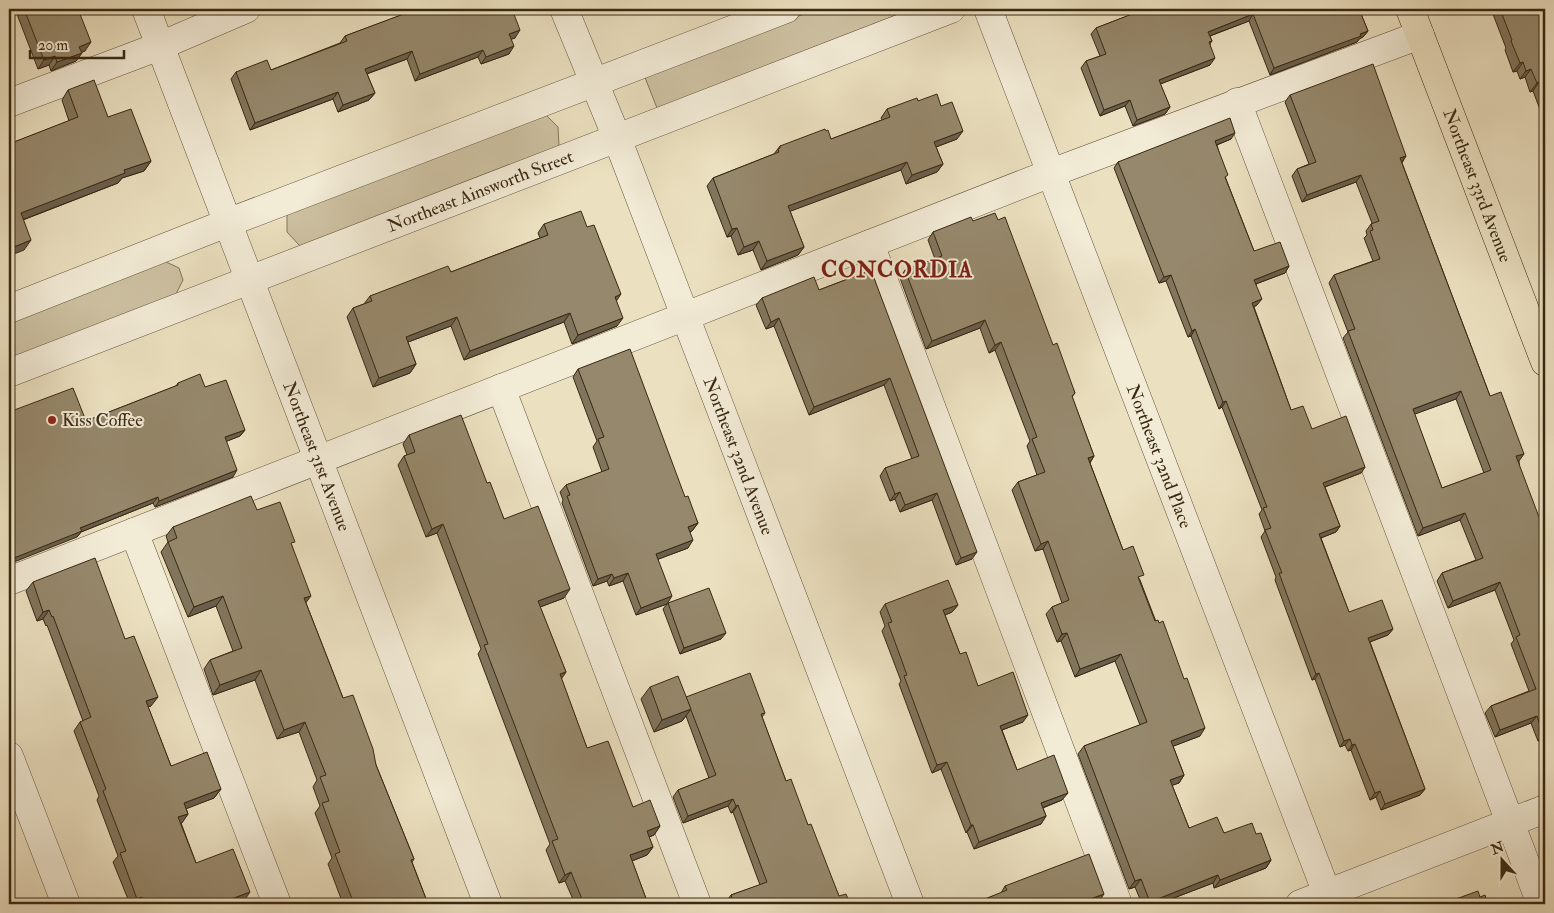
<svg xmlns="http://www.w3.org/2000/svg" width="1554" height="913" viewBox="0 0 1554 913" font-family="'IM FELL Double Pica',serif">
<rect width="100%" height="100%" fill="#ebe0c0"/>
<filter id="stains"><feTurbulence type="fractalNoise" baseFrequency=".004" numOctaves="4"/><feColorMatrix values="0 0 0 0 .2 0 0 0 0 .09 0 0 0 0 .02 0 0 0 .5 -.17"/></filter>
<radialGradient id="worn" r=".72"><stop offset=".6" stop-color="#630" stop-opacity="0"/><stop offset="1" stop-color="#630" stop-opacity=".3"/></radialGradient>
<!-- green -->
<g fill="#cdc1a2" stroke="#83745a">
<polygon points="817,9 912,9 657,108 644,75"/>
<polygon points="545,114 558,127 559,146 300,246 287,232 287,214"/>
<polygon points="164,261 179,268 183,280 176,294 9,359 9,321"/>
</g>
<g fill="none" stroke-linecap="round" stroke-linejoin="round">
<defs>
<g id="minor">
<path id="s1" d="M146,9l342,895"/>
<path id="s2" d="M564,9l53,129 293,766"/>
<path id="s3" d="M988,9l343,895"/>
<polyline points="1237,102 1541,904"/>
<polyline points="9,103 160,46 246,9"/>
<polyline points="870,244 1118,904"/>
<polyline points="9,309 227,223 786,9"/>
<path id="s4" d="M9,373l942,-364"/>
<polyline points="501,388 697,904"/>
<polyline points="134,532 277,904"/>
<polyline points="9,581 1051,173 1420,35"/>
<polyline points="9,756 66,904"/>
<polyline points="1300,904 1545,809"/>
</g>
<g id="major">
<path id="s5" d="M1410,9l135,353"/>
</g>
</defs>
<!-- minor casing -->
<use href="#minor" stroke="#66563d" stroke-width="29"/>
<!-- major casing -->
<use href="#major" stroke="#392811" stroke-width="29"/>
<!-- minor -->
<use href="#minor" stroke="#f2ebd6" stroke-width="28"/>
<!-- major -->
<use href="#major" stroke="#ebe0c0" stroke-width="28"/>
</g>
<!-- wall -->
<g fill="#81755d" stroke="#392811" fill-rule="evenodd">
<polygon points="15,9 78,9 85,51 82,52 76,61 51,71 49,65 38,69"/>
<polygon points="415,9 512,9 515,38 511,39 509,54 481,64 478,57 415,81 407,59 367,74 375,93 369,100 338,112 333,99 250,130 231,79 236,72 271,70 340,43 345,36 415,10"/>
<polygon points="1143,9 1359,9 1368,31 1363,37 1359,39 1357,42 1270,75 1249,21 1210,36 1212,41 1210,44 1210,65 1160,84 1170,107 1165,114 1133,126 1125,106 1100,116 1081,68 1086,61 1100,56 1091,34 1096,28 1143,10"/>
<polygon points="1491,9 1545,9 1545,110 1541,112 1533,91 1530,92 1525,77 1520,79 1517,71 1513,72 1505,50 1506,48"/>
<polygon points="68,90 108,117 151,161 144,171 122,178 118,183 23,220 24,250 9,144 69,121 62,100"/>
<path d="M1290,95l116,61 -4,7 88,233 29,65 26,278 -7,2 -7,-18 -36,14 -10,-24 6,-7 38,-15 -18,-47 3,-4 -19,-50 -47,18 -11,-27 5,-8 34,-13 -16,-40 -42,16 -75,-198 5,-6 -19,-49 5,-8 39,-14 -9,-23 3,-3 -1,-4 5,-7 1,-1 -16,-41 -54,20 -10,-26 5,-7 12,-5 -24,-62zM1456,399l28,74 -42,15 -28,-74z"/>
<polygon points="918,101 941,106 957,139 936,147 943,164 937,172 906,184 901,170 790,211 804,247 798,255 761,270 753,250 738,255 731,236 727,237 707,186 713,178 774,154 780,146 831,139 882,120 881,118 887,109"/>
<polygon points="1231,139 1217,145 1226,179 1254,251 1289,266 1285,273 1256,284 1257,305 1254,307 1291,410 1312,429 1365,467 1361,473 1325,487 1340,526 1336,532 1321,538 1349,612 1393,629 1388,635 1370,642 1425,789 1420,795 1381,810 1376,797 1370,800 1351,750 1348,751 1345,745 1340,747 1315,679 1312,680 1275,580 1276,577 1261,537 1265,531 1259,514 1262,510 1222,407 1219,409 1191,336 1188,337 1166,281 1159,283 1114,168 1118,162"/>
<polygon points="973,221 1053,345 1075,393 1072,397 1094,456 1090,463 1123,550 1140,580 1200,736 1173,746 1184,775 1179,783 1172,785 1189,828 1224,833 1256,834 1271,860 1266,868 1214,888 1213,883 1158,904 1142,904 1135,887 1129,889 1078,754 1084,746 1140,725 1115,661 1075,677 1061,641 1057,642 1046,614 1052,607 1062,603 1043,549 1035,551 1012,490 1018,482 1037,475 1027,446 1030,441 995,350 989,353 980,328 926,349 900,278 905,270 935,259 928,240 933,232"/>
<polygon points="544,224 616,300 617,326 572,344 564,322 464,360 451,326 408,342 416,364 410,373 373,387 347,317 353,308 364,304 370,296 451,272 540,238 538,233"/>
<polygon points="871,270 972,559 956,565 932,500 900,512 895,499 890,501 880,476 885,468 912,459 884,385 809,415 774,326 766,329 756,305 762,298 819,290"/>
<polygon points="578,369 685,497 698,523 692,531 690,532 688,548 658,559 667,604 636,615 623,581 609,586 607,581 593,586 562,503 563,500 560,492 566,485 602,472 593,447 597,441 573,377"/>
<polygon points="178,383 205,387 245,430 240,436 226,441 233,477 155,507 153,503 81,532 77,537 86,421 176,386"/>
<polygon points="409,435 487,483 504,519 564,598 540,607 566,672 561,678 587,748 633,807 660,826 654,835 649,837 653,847 647,855 632,861 648,904 575,904 565,881 559,883 546,850 550,844 478,654 481,649 437,533 426,537 398,465 404,456 407,455 403,444"/>
<polygon points="257,510 292,546 306,603 343,698 376,765 414,859 412,862 428,904 343,904 328,864 332,858 315,813 320,806 313,787 317,780 299,732 277,739 255,680 213,695 204,669 210,660 233,651 216,606 188,617 161,552 168,542 166,536 173,527"/>
<polygon points="33,582 125,639 151,706 148,707 171,766 221,789 214,798 186,808 188,814 181,823 196,863 244,901 234,904 130,904 113,862 118,856 97,800 99,796 74,731 80,722 83,721 47,625 46,626 43,619 37,621 26,591"/>
<polygon points="668,603 721,639 680,654 663,609"/>
<polygon points="885,604 958,605 952,612 945,615 960,654 978,686 1023,722 1002,730 1017,770 1062,800 1043,808 1046,816 1041,824 974,849 967,832 966,833 941,769 932,773 899,684 901,681 882,631 885,626 880,612"/>
<polygon points="650,687 686,697 765,713 762,717 786,781 808,825 839,896 850,904 726,904 726,902 731,895 760,885 733,812 731,813 728,806 683,823 673,797 678,790 709,778 686,716 682,721 654,732 641,699"/>
<polygon points="1005,886 1100,900 1088,904 981,904 985,899 1001,893"/>
</g>
<!-- shaded-wall -->
<g fill="#695f4c" stroke="#392811">
<polygon points="1253,14 1249,21 1204,38 1208,32"/>
<polygon points="520,30 515,38 504,42 509,34"/>
<polygon points="1368,31 1363,37 1359,39 1357,42 1270,75 1274,68"/>
<polygon points="91,42 85,51 74,55 79,47"/>
<polygon points="514,46 509,54 481,64 486,57"/>
<polygon points="483,50 478,57 415,81 420,74"/>
<polygon points="412,51 407,59 360,76 365,69"/>
<polygon points="82,53 76,61 51,71 57,62"/>
<polygon points="55,56 49,65 38,69 44,60"/>
<polygon points="1215,58 1210,65 1155,86 1159,80"/>
<polygon points="1523,62 1517,71 1513,72 1520,63"/>
<polygon points="1531,69 1525,77 1520,79 1526,71"/>
<polygon points="1539,82 1533,91 1530,92 1537,83"/>
<polygon points="338,92 333,99 250,130 255,123"/>
<polygon points="375,93 369,100 338,112 343,105"/>
<polygon points="1130,100 1125,106 1100,116 1104,110"/>
<polygon points="1545,106 1545,110 1541,112"/>
<polygon points="1170,107 1165,114 1133,126 1137,120"/>
<polygon points="963,131 957,139 928,150 934,142"/>
<polygon points="1235,133 1231,139 1211,147 1215,141"/>
<polygon points="1406,156 1401,163 1400,158"/>
<polygon points="151,161 144,171 122,178 118,183 14,223 21,213 124,170"/>
<polygon points="907,162 901,170 783,214 788,206"/>
<polygon points="943,164 937,172 906,184 912,175"/>
<polygon points="1361,175 1356,182 1302,202 1307,195"/>
<polygon points="737,228 731,236 727,237 732,229"/>
<polygon points="31,240 24,250 9,256 9,249"/>
<polygon points="759,241 753,250 738,255 744,247"/>
<polygon points="804,247 798,255 761,270 767,261"/>
<polygon points="1289,266 1285,273 1250,286 1254,280"/>
<polygon points="1171,275 1166,281 1159,283 1164,277"/>
<polygon points="621,294 615,303 615,297"/>
<polygon points="1262,299 1257,305 1248,309 1252,303"/>
<polygon points="570,313 564,322 464,360 470,351"/>
<polygon points="457,317 451,326 400,345 406,337"/>
<polygon points="623,318 617,326 572,344 578,335"/>
<polygon points="779,318 774,326 766,329 771,322"/>
<polygon points="985,320 980,328 926,349 932,341"/>
<polygon points="1195,329 1191,336 1188,337 1192,331"/>
<polygon points="1001,342 995,350 989,353 995,345"/>
<polygon points="416,364 410,373 373,387 379,378"/>
<polygon points="890,378 884,385 809,415 814,407"/>
<polygon points="1461,391 1456,399 1407,417 1413,409"/>
<polygon points="1226,401 1222,407 1219,409 1223,402"/>
<polygon points="245,430 240,436 220,444 225,437"/>
<polygon points="1524,454 1519,461 1511,464 1516,456"/>
<polygon points="1094,456 1089,464 1088,458"/>
<polygon points="1365,467 1361,473 1319,489 1323,483"/>
<polygon points="237,470 233,477 155,507 159,501"/>
<polygon points="900,492 895,499 890,501 895,494"/>
<polygon points="937,493 932,500 900,512 905,505"/>
<polygon points="158,497 153,503 81,532 77,537 9,564 9,560 80,528"/>
<polygon points="1465,513 1460,520 1418,536 1423,528"/>
<polygon points="698,523 692,531 683,535 688,527"/>
<polygon points="443,524 437,533 426,537 432,529"/>
<polygon points="1340,526 1336,532 1315,540 1319,534"/>
<polygon points="693,540 688,548 651,562 656,554"/>
<polygon points="1048,541 1043,549 1035,551 1041,544"/>
<polygon points="977,552 972,559 956,565 961,558"/>
<polygon points="628,573 623,581 609,586 614,578"/>
<polygon points="612,574 607,581 593,586 598,579"/>
<polygon points="1500,582 1495,590 1448,608 1453,601"/>
<polygon points="570,589 564,598 532,610 538,601"/>
<polygon points="223,596 216,606 188,617 194,607"/>
<polygon points="311,596 304,605 304,598"/>
<polygon points="672,596 667,604 636,615 641,608"/>
<polygon points="958,605 952,612 938,618 943,610"/>
<polygon points="49,610 43,619 37,621 43,612"/>
<polygon points="1393,629 1388,635 1364,644 1368,638"/>
<polygon points="726,633 721,639 680,654 684,648"/>
<polygon points="1067,633 1061,641 1057,642 1062,634"/>
<polygon points="1121,654 1115,661 1075,677 1080,669"/>
<polygon points="261,670 255,680 213,695 220,685"/>
<polygon points="566,672 560,681 560,674"/>
<polygon points="1319,673 1315,679 1312,680 1316,674"/>
<polygon points="158,697 151,706 139,710 146,701"/>
<polygon points="691,709 682,721 654,732 662,720"/>
<polygon points="1028,715 1023,722 994,733 1000,726"/>
<polygon points="1537,716 1531,723 1495,737 1500,730"/>
<polygon points="305,722 299,732 277,739 284,730"/>
<polygon points="1205,728 1200,736 1166,749 1171,741"/>
<polygon points="1545,733 1545,739 1538,741 1543,734"/>
<polygon points="1350,739 1345,745 1340,747 1344,741"/>
<polygon points="1355,744 1351,750 1348,751 1352,745"/>
<polygon points="947,762 941,769 932,773 937,765"/>
<polygon points="1184,775 1179,783 1165,788 1170,780"/>
<polygon points="221,789 214,798 178,812 184,803"/>
<polygon points="1425,789 1420,795 1381,810 1385,804"/>
<polygon points="1380,791 1376,797 1370,800 1375,793"/>
<polygon points="1068,793 1062,800 1036,810 1041,803"/>
<polygon points="733,799 728,806 683,823 688,816"/>
<polygon points="738,805 733,812 731,813 736,806"/>
<polygon points="188,814 182,823 172,827 178,817"/>
<polygon points="1046,816 1041,824 974,849 979,842"/>
<polygon points="971,825 973,825 967,832 966,833"/>
<polygon points="660,826 654,835 641,840 647,831"/>
<polygon points="653,847 647,855 624,864 630,855"/>
<polygon points="1271,860 1266,868 1214,888 1220,880"/>
<polygon points="571,872 565,881 559,883 565,875"/>
<polygon points="1218,875 1213,883 1158,904 1148,904 1150,902"/>
<polygon points="1141,879 1135,887 1129,889 1135,881"/>
<polygon points="250,892 244,901 234,904 218,904"/>
<polygon points="1104,894 1100,900 1088,904 1078,904 1079,903"/>
<polygon points="142,897 137,904 134,904 137,899"/>
</g>
<!-- building -->
<g fill="#96886c" stroke="#392811" fill-rule="evenodd">
<polygon points="24,9 78,9 91,42 79,47 82,53 57,62 55,56 44,60"/>
<polygon points="417,9 512,9 520,30 509,34 514,46 486,57 483,50 420,74 412,51 365,69 375,93 343,105 338,92 255,123 236,72 267,60 271,70 347,41 345,36"/>
<polygon points="1145,9 1359,9 1368,31 1360,34 1361,36 1274,68 1253,14 1208,32 1212,41 1209,42 1215,58 1159,80 1170,107 1137,120 1130,100 1104,110 1086,61 1106,54 1096,28"/>
<polygon points="1500,9 1545,9 1545,98 1539,82 1537,83 1531,69 1526,71 1523,62 1520,63 1511,41 1512,40"/>
<path d="M1373,64l33,92 -6,2 90,238 11,-4 23,62 -8,2 29,77v200l-2,1 -6,-18 -37,14 -9,-24 45,-17 -20,-52 4,-2 -20,-53 -47,19 -11,-28 41,-15 -18,-45 -42,15 -75,-197 7,-2 -21,-54 46,-16 -10,-28 3,-1 -2,-6 8,-3 -18,-46 -54,20 -10,-26 19,-7 -26,-67zM1461,391l30,79 -49,18 -29,-79z"/>
<polygon points="94,80 108,117 131,109 151,161 124,170 125,173 21,213 31,240 9,249 9,144 78,117 68,90"/>
<polygon points="937,94 941,106 952,102 963,131 934,142 943,164 912,175 907,162 788,206 804,247 767,261 759,241 744,247 737,228 732,229 713,178 779,152 778,149 780,148 780,146 825,129 826,131 828,130 831,139 890,117 887,109 917,98 918,101"/>
<polygon points="1230,118 1235,133 1215,141 1228,175 1225,177 1254,251 1280,242 1289,266 1254,280 1262,299 1252,303 1291,410 1303,406 1312,429 1346,416 1365,467 1323,483 1340,526 1319,534 1349,612 1382,600 1393,629 1368,638 1425,789 1385,804 1380,791 1375,793 1355,744 1352,745 1350,739 1344,741 1319,673 1316,674 1279,573 1282,573 1265,530 1271,528 1263,508 1267,507 1226,401 1223,402 1195,329 1192,331 1171,275 1164,277 1118,162"/>
<polygon points="581,211 587,227 594,225 621,294 615,297 623,318 578,335 570,313 470,351 457,317 406,337 416,364 379,378 353,308 372,301 370,296 448,266 451,272 548,235 544,224"/>
<polygon points="995,213 998,220 1005,217 1053,345 1057,343 1075,393 1072,396 1094,456 1088,458 1123,550 1133,546 1144,575 1138,577 1155,621 1158,620 1159,623 1163,621 1184,679 1187,678 1205,728 1171,741 1184,775 1170,780 1189,828 1217,817 1224,833 1252,823 1256,834 1261,833 1271,860 1220,880 1218,875 1150,902 1141,879 1135,881 1084,746 1147,722 1121,654 1080,669 1067,633 1062,634 1052,607 1069,600 1048,541 1041,544 1018,482 1045,472 1032,439 1037,437 1001,342 995,345 985,320 932,341 905,270 942,256 933,232 971,217 973,221"/>
<polygon points="871,270 977,552 961,558 937,493 905,505 900,492 895,494 885,468 919,456 890,378 814,407 779,318 771,322 762,298 814,277 819,290"/>
<polygon points="630,349 685,497 688,496 698,523 688,527 693,540 656,554 672,596 641,608 628,573 614,578 612,574 598,579 567,496 570,495 566,485 609,469 598,439 604,437 578,369"/>
<polygon points="200,374 205,387 226,380 245,430 225,437 237,470 159,501 158,497 80,528 82,531 9,560 9,412 73,388 86,421 178,385 178,383"/>
<polygon points="461,415 487,483 490,482 504,519 538,506 570,589 538,601 566,672 560,674 587,748 608,741 633,807 650,800 660,826 647,831 653,847 630,855 648,904 584,904 571,872 565,875 552,841 558,839 484,645 488,644 443,524 432,529 404,456 415,452 409,435"/>
<polygon points="251,496 257,510 280,502 295,542 291,543 311,596 304,598 343,698 353,695 373,749 376,765 414,859 411,860 428,904 354,904 335,854 340,852 322,803 329,801 320,777 326,775 305,722 284,730 261,670 220,685 210,660 242,648 223,596 194,607 168,542 177,538 173,527"/>
<polygon points="95,558 125,639 134,636 158,697 146,701 171,766 207,752 221,789 184,803 188,814 178,817 196,863 233,849 250,892 218,904 144,904 142,897 137,899 120,853 126,851 103,791 106,789 80,722 91,717 53,616 52,617 49,610 43,612 33,582"/>
<polygon points="948,580 958,605 943,610 960,654 966,652 978,686 1013,672 1028,715 1000,726 1017,770 1054,755 1068,793 1041,803 1046,816 979,842 973,825 971,825 947,762 937,765 904,676 907,675 888,623 892,622 885,604"/>
<polygon points="709,588 726,633 684,648 668,603"/>
<polygon points="750,673 765,713 761,714 786,781 791,779 808,825 811,824 839,896 846,894 850,904 734,904 731,895 767,882 738,805 736,806 733,799 688,816 678,790 716,775 686,697"/>
<polygon points="678,676 691,709 662,720 650,687"/>
<polygon points="1089,854 1104,894 1079,903 1079,904 987,904 985,899 1007,890 1005,886"/>
<polygon points="1478,891 1480,897 1485,895 1488,904 1442,904"/>
<polygon points="1530,898 1533,904 1515,904"/>
</g>
<!-- markers -->
<circle fill="#8f2418" stroke="#f2ebd6" stroke-width="2" cx="52" cy="420" r="5"/>
<g text-anchor="middle" stroke-width="4" stroke-linejoin="round" paint-order="stroke">
<!-- street labels -->
<g font-size="18" fill="#392811" stroke="#f2ebd6">
<text dy="6" stroke="none"><textPath href="#s5" startOffset="189">Northeast 33rd Avenue</textPath></text>
<text dy="6" stroke="none"><textPath href="#s4" startOffset="505">Northeast Ainsworth Street</textPath></text>
<text dy="6" stroke="none"><textPath href="#s1" startOffset="479">Northeast 31st Avenue</textPath></text>
<text dy="6" stroke="none"><textPath href="#s2" startOffset="480">Northeast 32nd Avenue</textPath></text>
<text dy="6" stroke="none"><textPath href="#s3" startOffset="479">Northeast 32nd Place</textPath></text>
</g>
<!-- poi labels -->
<g font-size="18" fill="#392811" stroke="#f2ebd6" text-anchor="start">
<text x="62" y="426">Kiss Coffee</text>
</g>
<!-- district labels -->
<g font-size="22" font-weight="bold" letter-spacing="1" fill="#7a1f14" stroke="#f2ebd6">
<text x="897" y="277">CONCORDIA</text>
</g>
</g>
<!-- margin -->
<rect width="1554" height="913" fill="none" stroke="#ebe0c0" stroke-width="30"/>
<rect x="10" y="10" width="1534" height="893" fill="none" stroke="#392811" stroke-width="2.5"/>
<rect x="15" y="15" width="1524" height="883" fill="none" stroke="#392811"/>
<!-- north arrow -->
<g transform="translate(1502 860) rotate(339)" stroke="#f2ebd6" stroke-width="4" paint-order="stroke">
<path d="M0-4L9 19L0 12L-9 19Z" fill="#392811"/>
<text y="-8" font-size="14" font-weight="bold" text-anchor="middle" fill="#392811">N</text>
</g>
<!-- scale -->
<path d="M30 50v8h94v-8" fill="none" stroke="#392811" stroke-width="2.5"/>
<text x="38" y="50" font-size="15" fill="#392811" stroke="#f2ebd6" stroke-width="4" paint-order="stroke">20 m</text>
<rect width="100%" height="100%" filter="url(#stains)"/>
<rect width="100%" height="100%" fill="url(#worn)"/>
</svg>
